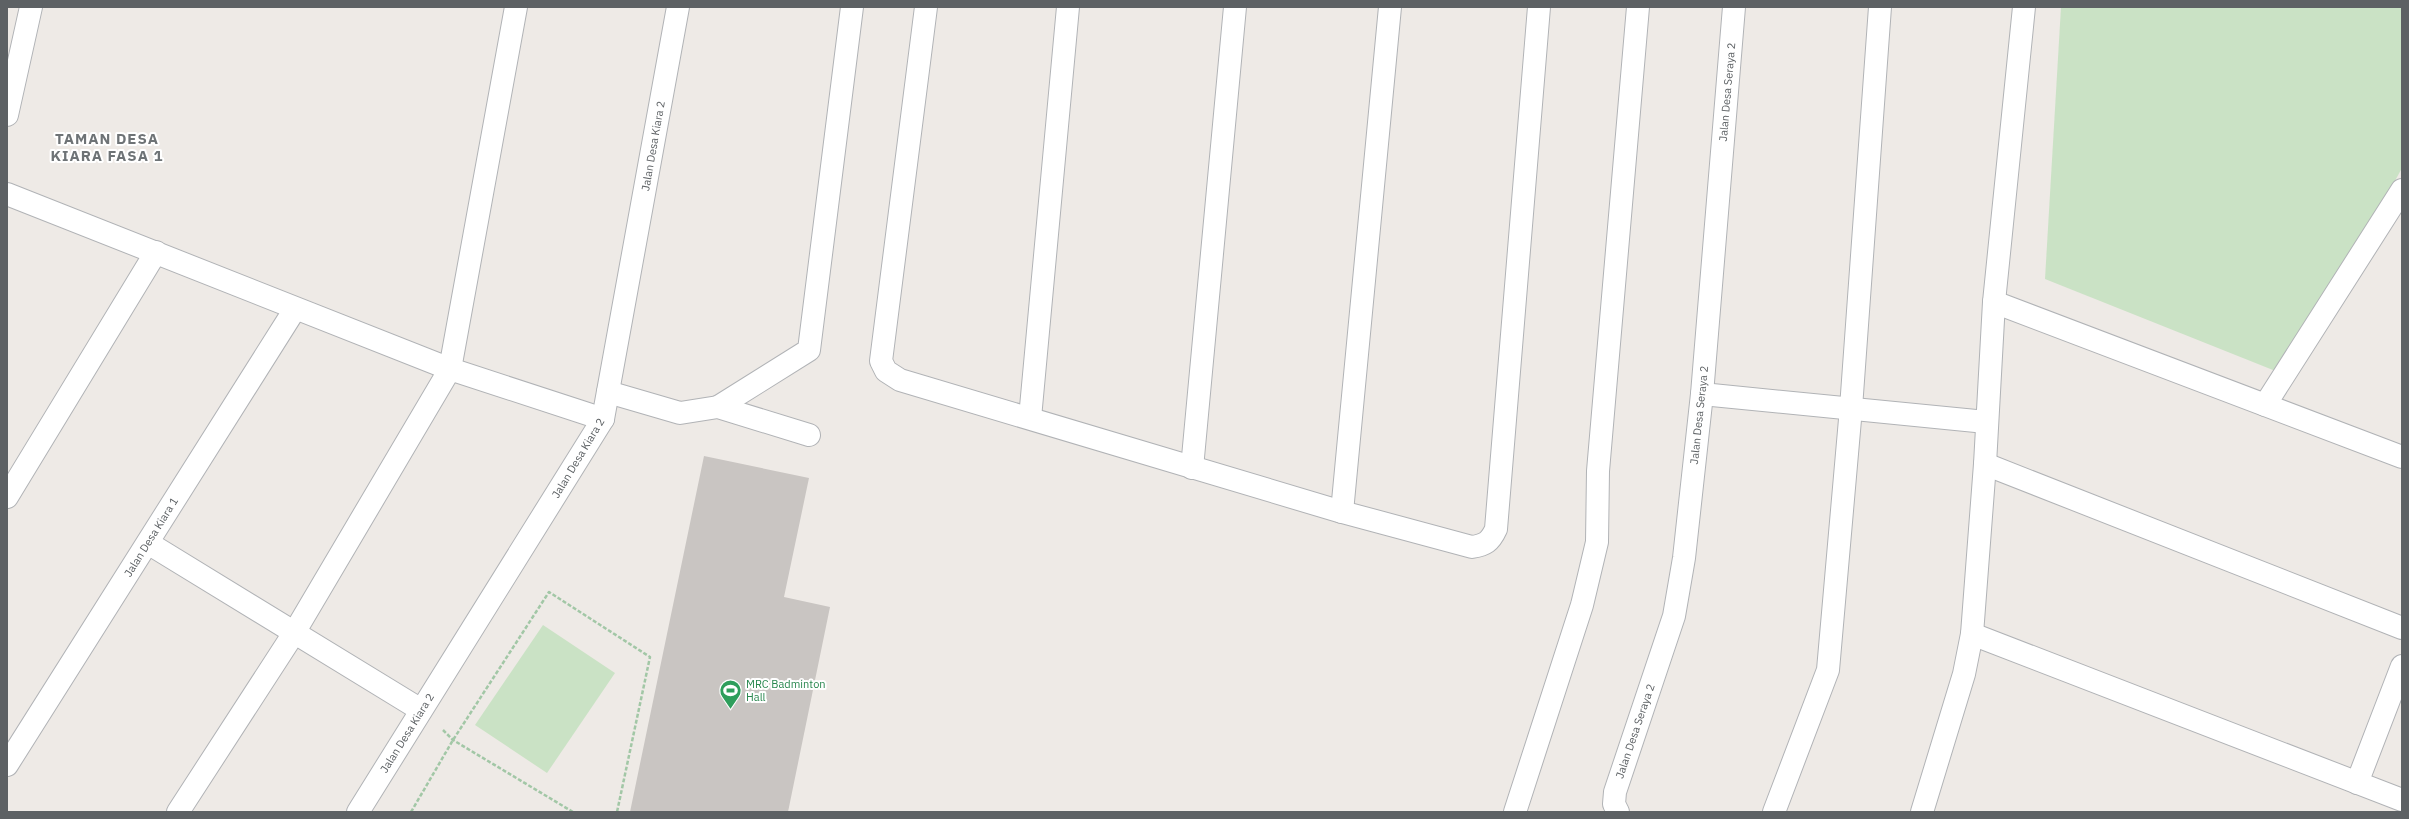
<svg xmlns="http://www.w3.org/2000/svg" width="2409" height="819" viewBox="0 0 2409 819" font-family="'IBM Plex Sans',sans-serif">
<rect width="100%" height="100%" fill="#eeeae6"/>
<!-- green -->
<g fill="#cae2c5">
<polygon points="2061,7 2402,7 2402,168 2288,376 2045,279"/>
<polygon points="543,625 615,673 547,773 475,725"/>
</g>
<!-- building -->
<polygon fill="#c9c5c2" points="704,456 809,478 784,597 830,607 788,812 630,812"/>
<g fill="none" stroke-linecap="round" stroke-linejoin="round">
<defs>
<g id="minor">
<path d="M926,7l-45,354 5,10 14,9 442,132 130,35c13,-2 18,-5 24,-18l43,-522"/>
<polyline points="7,115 31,7"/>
<polyline points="7,194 450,369 603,419"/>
<polyline points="1994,302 2402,457"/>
<polyline points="608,392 680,413 718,407 809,435"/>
<polyline points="1702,394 1986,422"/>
<polyline points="2265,405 2402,190"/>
<polyline points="718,407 809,350 852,7"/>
<polyline points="1030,418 1068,7"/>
<polyline points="1985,464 2402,628"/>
<polyline points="1192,468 1235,7"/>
<polyline points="7,497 156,252"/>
<polyline points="1342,512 1390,7"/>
<polyline points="148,543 421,710"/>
<polyline points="1972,634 2402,800"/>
<polyline points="7,765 295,309"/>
<polyline points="2357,783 2402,666"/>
<polyline points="178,812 294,633 450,369 516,7"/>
<polyline points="358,812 603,419 678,7"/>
<polyline points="1515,812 1582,605 1597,542 1598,471 1638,7"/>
<polyline points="1618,812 1614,804 1615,792 1674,616 1684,558 1702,394 1734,7"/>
<polyline points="1774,812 1828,670 1851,408 1880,7"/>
<polyline points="1922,812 1964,674 1972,634 1985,464 1994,302 2024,7"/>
</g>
</defs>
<!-- minor casing -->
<use href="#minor" stroke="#b1b3b6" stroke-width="24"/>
<!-- path -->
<g stroke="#a2c7a6" stroke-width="2.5" stroke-dasharray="4 2" stroke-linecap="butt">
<polyline points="443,730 453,740 573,812"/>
<polyline points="411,812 453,740 549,592 650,657 617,812"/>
</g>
<!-- minor -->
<use href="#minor" stroke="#fff" stroke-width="22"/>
</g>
<!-- icons -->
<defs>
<symbol id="stadium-pin" viewBox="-11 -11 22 30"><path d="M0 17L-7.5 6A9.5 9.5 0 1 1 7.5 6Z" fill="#2e9e5b" stroke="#fff"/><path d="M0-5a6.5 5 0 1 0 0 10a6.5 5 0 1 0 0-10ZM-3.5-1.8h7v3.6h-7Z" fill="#fff"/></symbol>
</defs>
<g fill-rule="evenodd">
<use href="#stadium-pin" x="718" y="678" width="25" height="34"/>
</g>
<g text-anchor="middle" stroke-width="4" stroke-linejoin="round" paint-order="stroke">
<!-- street labels -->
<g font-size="11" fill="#5d6164" stroke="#fff">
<text transform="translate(1727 92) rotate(-85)" y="4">Jalan Desa Seraya 2</text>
<text transform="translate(653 146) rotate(-80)" y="4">Jalan Desa Kiara 2</text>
<text transform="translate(1699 415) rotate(-84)" y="4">Jalan Desa Seraya 2</text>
<text transform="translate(578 458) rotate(-59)" y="4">Jalan Desa Kiara 2</text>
<text transform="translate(151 537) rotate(-58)" y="4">Jalan Desa Kiara 1</text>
<text transform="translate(1635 731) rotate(-71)" y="4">Jalan Desa Seraya 2</text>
<text transform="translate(407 733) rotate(-58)" y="4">Jalan Desa Kiara 2</text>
</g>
<!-- leisure labels -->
<g font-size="11" fill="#27864d" stroke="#fff" text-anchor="start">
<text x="746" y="688">MRC Badminton<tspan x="746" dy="13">Hall</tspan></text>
</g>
<!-- district labels -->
<g font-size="15" font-weight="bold" letter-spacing="1" fill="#6e7376" stroke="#fff">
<text x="107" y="144">TAMAN DESA<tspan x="107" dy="17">KIARA FASA 1</tspan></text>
</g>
</g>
<!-- border -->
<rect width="2409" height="819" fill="none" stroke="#5d6164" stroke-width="16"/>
</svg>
